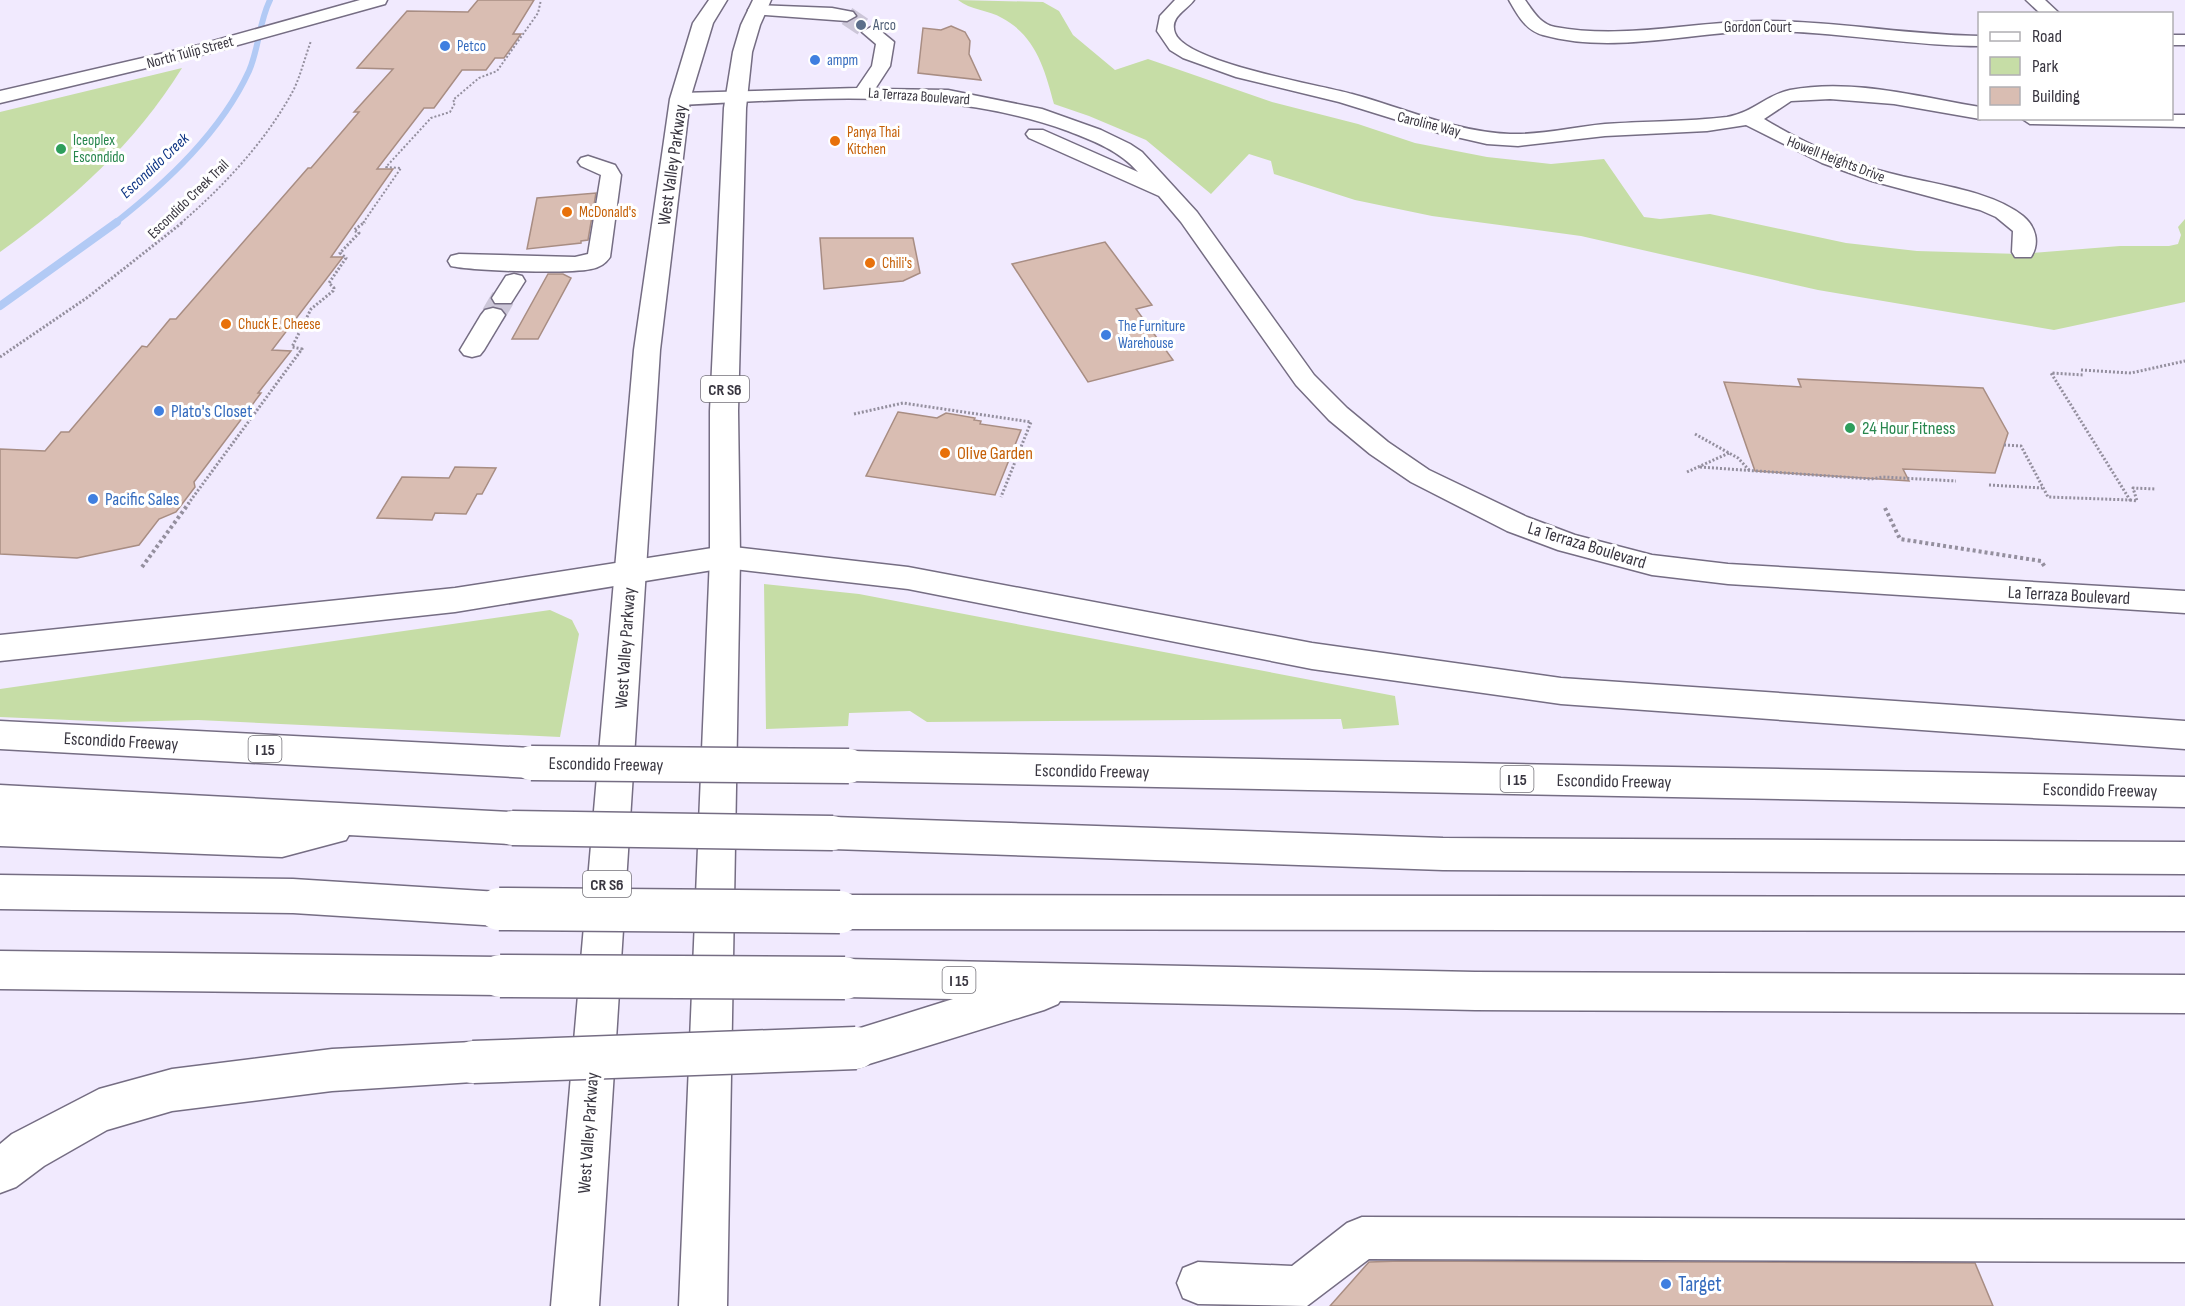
<svg xmlns="http://www.w3.org/2000/svg" width="2185" height="1306" viewBox="0 0 2185 1306" font-family="'Sofia Sans Condensed',sans-serif">
<rect width="100%" height="100%" fill="#f1eafe"/>
<!-- green -->
<g fill="#c6dda6">
<path d="M958,0l85,2 16,9 14,24 42,35 33,-11 124,43 86,22 57,19 72,14 64,7 53,-5 40,58 16,2 50,-5 136,29 71,8 103,3 100,-8h49l9,-2 3,-9 -3,-8 7,-8v83l-131,28 -236,-40 -237,-54 -149,-20 -77,-16 -81,-26 -3,-13 -22,-7 -38,40 -65,-54 -57,-24 -35,-12c-9,-34 -18,-68 -52,-86 -13,-8 -32,-8 -44,-18z"/>
<path d="M182,68c-47,76 -110,132 -182,184v-140z"/>
<polygon points="764,584 859,594 1395,696 1399,725 1343,729 1341,719 927,722 910,711 849,713 848,726 766,729"/>
<polygon points="550,610 572,620 579,634 560,737 198,720 116,722 0,717 0,689"/>
</g>
<g fill="none" stroke-linecap="round" stroke-linejoin="round">
<!-- stream-far1 -->
<path stroke="#b2caf5" stroke-width="6" d="M115,223c52,-41 106,-91 134,-152 10,-23 10,-49 21,-71"/>
<!-- stream -->
<polyline stroke="#b2caf5" stroke-width="8" points="0,306 117,222"/>
</g>
<!-- building -->
<g fill="#d9bdb2" stroke="#a88d83" stroke-width="1.5">
<polygon points="478,0 534,0 513,34 521,34 504,58 495,58 486,70 462,70 434,108 424,108 377,169 393,169 331,257 343,257 272,350 291,351 258,393 261,393 194,482 195,487 176,512 159,519 139,545 77,558 0,554 0,449 45,451 61,432 69,432 142,346 147,347 170,319 176,319 308,168 311,168 359,112 354,112 393,69 357,68 407,11 468,12"/>
<polygon points="951,26 965,32 970,41 969,54 981,80 918,73 923,28 941,30"/>
<polygon points="596,193 588,240 581,241 581,243 527,249 537,198"/>
<polygon points="820,238 913,238 920,273 903,281 824,289"/>
<polygon points="1105,242 1152,305 1136,309 1173,360 1088,382 1012,264"/>
<polygon points="548,274 563,274 571,278 538,339 512,339"/>
<polygon points="1798,379 1983,388 2008,433 1995,473 1903,469 1909,481 1755,471 1724,382 1801,387"/>
<polygon points="898,412 937,418 946,413 975,418 974,420 981,421 980,424 1021,430 995,495 866,476"/>
<polygon points="455,467 496,468 482,494 477,494 466,514 435,513 432,520 377,518 402,477 449,478"/>
<polygon points="1401,1261 1975,1263 1993,1306 1330,1306 1369,1262"/>
</g>
<g fill="none" stroke-linecap="round" stroke-linejoin="round">
<!-- minor-tunnel-far1 -->
<polyline stroke="#ccc6d8" stroke-width="19" stroke-dasharray="19 10" stroke-linecap="butt" points="847,16 871,32"/>
<!-- minor-tunnel -->
<polyline stroke="#ccc6d8" stroke-width="24" stroke-dasharray="24 12" stroke-linecap="butt" points="493,315 503,298"/>
<defs>
<g id="minor">
<polygon points="360,0 387,0 385,4 209,53 0,103 0,91 199,45"/>
<path d="M1175,0h19c-7,10 -25,17 -19,33 11,30 145,52 177,61 52,14 103,38 158,40 32,1 63,-7 95,-10 41,-3 81,-2 122,-7 27,-5 39,-22 63,-27 62,-12 129,7 190,17v12l-86,-15 -64,-5 -39,2 -27,18c38,23 82,43 125,54 41,11 102,17 134,43 13,11 17,27 8,41h-16l-3,-5 1,-21 -17,-14 -16,-7 -108,-29 -50,-18 -76,-38 -39,6 -102,5 -87,10 -31,-2 -48,-11 -100,-31 -103,-25 -53,-19 -13,-8 -13,-19 3,-15z"/>
<path d="M1509,0h16c8,11 15,24 30,27 69,13 140,-6 210,-6 72,0 143,14 215,15v10c-72,0 -143,-15 -215,-15 -72,0 -151,24 -222,4 -18,-5 -26,-21 -34,-35z"/>
<polygon points="2026,0 2045,0 2060,14 2041,14"/>
<polygon points="757,5 832,8 853,12 856,16 847,21 751,14 748,10 751,6"/>
<path d="M871,27l6,1 17,14 -4,24 -15,23 73,1 94,19 59,21 29,14 12,8 55,60 117,163 33,33 41,34 41,28 98,47 48,18 77,20 76,9 457,27v22l-457,-29 -76,-9 -94,-25 -51,-19 -96,-49 -41,-28 -41,-34 -33,-35 -115,-163 -22,-26 -130,-58 -3,-4 3,-4h14l95,42c-18,-21 -44,-31 -70,-41 -123,-45 -259,-32 -388,-26l-9,-6 9,-6 177,-5 15,-22 4,-22 -14,-12z"/>
<rect x="2172" y="35" width="13" height="10"/>
<polygon points="2172,115 2185,115 2185,127 2030,124 2021,118 2172,118"/>
<path d="M588,156l27,9 6,10 -11,82c-4,6 -11,11 -19,12 -23,5 -117,2 -140,-3l-3,-5 3,-5 8,-2 116,3 13,-3 13,-79 -20,-9 -3,-4 3,-4z"/>
<polygon points="514,274 522,276 525,281 511,303 495,303 492,298 506,276"/>
<polygon points="493,308 501,310 505,315 484,350 480,355 472,357 464,355 460,350 481,315 485,310"/>
<polygon points="1362,1217 2185,1220 2185,1262 1369,1259 1307,1306 1198,1304 1183,1298 1177,1283 1183,1268 1198,1262 1292,1266 1347,1223"/>
</g>
<g id="major">
<polygon points="709,0 727,0 713,23 690,99 660,350 599,1306 551,1306 634,350 670,99 693,23"/>
<polygon points="753,0 771,0 760,25 752,52 746,108 738,411 740,557 727,1306 679,1306 710,557 710,411 724,108 733,52 741,25"/>
</g>
<g id="highway">
<polygon points="725,546 908,567 1312,643 1561,678 2185,721 2185,749 1561,704 1312,669 908,589 725,568 455,612 0,661 0,635 455,588"/>
<polygon points="0,721 531,748 544,753 549,763 544,773 531,778 0,749"/>
<polygon points="849,751 2185,777 2185,807 849,781 836,776 831,766 836,756"/>
<polygon points="0,785 512,812 525,817 530,828 525,839 512,844 349,835 346,840 282,857 0,846"/>
<polygon points="833,817 1443,838 2185,842 2185,874 1443,870 833,849 820,844 815,833 820,822"/>
<polygon points="0,875 293,879 499,892 513,897 518,909 513,921 499,926 293,913 0,909"/>
<polygon points="840,895 2185,897 2185,931 840,929 826,924 821,912 826,900"/>
<polygon points="0,951 500,957 514,963 520,976 514,989 500,995 0,989"/>
<polygon points="845,959 1475,972 2185,975 2185,1013 1475,1010 1060,1001 1058,1004 1044,1010 856,1068 841,1062 835,1048 841,1034 953,999 845,997 831,991 825,978 831,965"/>
<polygon points="473,1042 488,1048 494,1062 488,1076 473,1082 332,1091 172,1111 107,1130 44,1166 16,1187 0,1193 0,1144 12,1134 99,1089 172,1069 332,1049"/>
</g>
</defs>
<!-- minor casing -->
<use href="#minor" stroke="#756d83" stroke-width="3"/>
<!-- major casing -->
<use href="#major" stroke="#756d83" stroke-width="3"/>
<!-- highway casing -->
<use href="#highway" stroke="#756d83" stroke-width="3"/>
<!-- path-far2 -->
<g stroke="#948f9e" stroke-width="2" stroke-dasharray="2 2" stroke-linecap="butt">
<path d="M181,223c43,-37 86,-83 113,-134 7,-15 11,-32 17,-48"/>
<polyline points="363,223 401,168 386,167 431,118 450,112 455,103 453,100 479,78 497,71 538,13 541,0"/>
</g>
<!-- path-far1 -->
<g stroke="#948f9e" stroke-width="3" stroke-dasharray="2 2" stroke-linecap="butt">
<polyline points="0,357 88,297 183,222"/>
<polyline points="2081,370 2131,373 2185,361"/>
<polyline points="854,414 903,403 1031,422 1001,497"/>
<polyline points="1695,434 1738,458 1750,471"/>
<polyline points="2004,445 2021,446 2048,497 2130,500 2051,373 2084,375"/>
<polyline points="1700,467 1871,479 1883,477 1956,481"/>
<polyline points="1687,472 1729,453"/>
<polyline points="1989,485 2042,488"/>
<polyline points="2130,500 2137,501 2133,488 2156,489"/>
<polyline points="188,504 302,349 292,347 311,309 333,291 334,288 329,283 346,258 340,253 359,233 354,230 365,222"/>
</g>
<!-- path -->
<g stroke="#948f9e" stroke-width="4" stroke-dasharray="3 3" stroke-linecap="butt">
<polyline points="1885,508 1900,539 2041,561 2045,567"/>
<polyline points="142,567 189,503"/>
</g>
<!-- minor -->
<use href="#minor" fill="#fff" fill-rule="evenodd"/>
<!-- major -->
<use href="#major" fill="#fff" fill-rule="evenodd"/>
<!-- highway -->
<use href="#highway" fill="#fff" fill-rule="evenodd"/>
<defs>
<g id="highway-bridge-far1">
<polyline points="531,763 849,766"/>
<polyline points="512,828 833,833"/>
</g>
<g id="highway-bridge">
<polyline points="499,909 840,912"/>
<polyline points="500,976 845,978"/>
<polyline points="473,1062 856,1048"/>
</g>
</defs>
<!-- highway-bridge-far1 casing -->
<use href="#highway-bridge-far1" stroke="#756d83" stroke-width="37" stroke-linecap="butt"/>
<!-- highway-bridge casing -->
<use href="#highway-bridge" stroke="#756d83" stroke-width="45" stroke-linecap="butt"/>
<!-- highway-bridge-far1 -->
<use href="#highway-bridge-far1" stroke="#fff" stroke-width="34"/>
<!-- highway-bridge -->
<use href="#highway-bridge" stroke="#fff" stroke-width="42"/>
</g>
<!-- markers -->
<circle fill="#5c6f8a" stroke="#fff" stroke-width="2" cx="861" cy="25" r="6"/>
<g fill="#3f7fe0" stroke="#fff" stroke-width="2">
<circle cx="445" cy="46" r="6"/>
<circle cx="815" cy="60" r="6"/>
<circle cx="1106" cy="335" r="6"/>
<circle cx="159" cy="411" r="6"/>
<circle cx="93" cy="499" r="6"/>
<circle cx="1666" cy="1284" r="6"/>
</g>
<g fill="#e8710a" stroke="#fff" stroke-width="2">
<circle cx="835" cy="141" r="6"/>
<circle cx="567" cy="212" r="6"/>
<circle cx="870" cy="263" r="6"/>
<circle cx="226" cy="324" r="6"/>
<circle cx="945" cy="453" r="6"/>
</g>
<g fill="#2e9e5b" stroke="#fff" stroke-width="2">
<circle cx="61" cy="149" r="6"/>
<circle cx="1850" cy="428" r="6"/>
</g>
<g text-anchor="middle" stroke-width="6" stroke-linejoin="round" paint-order="stroke">
<!-- far-service labels -->
<g font-size="15" fill="#4e5e75" stroke="#fff" text-anchor="start">
<text x="873" y="30">Arco</text>
</g>
<!-- far-street labels -->
<g font-size="15" fill="#393640" stroke="#fff">
<text x="1758" y="32">Gordon Court</text>
<text transform="translate(190 52) rotate(-15)" y="5">North Tulip Street</text>
<text transform="translate(919 96) rotate(4)" y="5">La Terraza Boulevard</text>
<text transform="translate(1429 124) rotate(14)" y="5">Caroline Way</text>
<text transform="translate(1836 159) rotate(21)" y="5">Howell Heights Drive</text>
<text transform="translate(188 199) rotate(-44)" y="5">Escondido Creek Trail</text>
</g>
<!-- far-shop labels -->
<g font-size="15" fill="#366cbe" stroke="#fff" text-anchor="start">
<text x="457" y="51">Petco</text>
<text x="827" y="65">ampm</text>
<text x="1118" y="331">The Furniture<tspan x="1118" dy="17">Warehouse</tspan></text>
</g>
<!-- far-food labels -->
<g font-size="15" fill="#c56008" stroke="#fff" text-anchor="start">
<text x="847" y="137">Panya Thai<tspan x="847" dy="17">Kitchen</tspan></text>
<text x="579" y="217">McDonald's</text>
<text x="882" y="268">Chili's</text>
<text x="238" y="329">Chuck E. Cheese</text>
</g>
<!-- far-leisure labels -->
<g font-size="15" fill="#27864d" stroke="#fff" text-anchor="start">
<text x="73" y="145">Iceoplex<tspan x="73" dy="17">Escondido</tspan></text>
</g>
<!-- far-water labels -->
<g font-size="16" font-style="italic" fill="#0f3685" stroke="#fff">
<text transform="translate(154 165) rotate(-43)" y="6">Escondido Creek</text>
</g>
<!-- shield labels -->
<g fill="#fff" stroke="#747279" stroke-width="1.5">
<rect x="701" y="376" width="48" height="26" rx="4.5"/>
<rect x="248.5" y="736" width="33" height="26" rx="4.5"/>
<rect x="1500.5" y="766" width="33" height="26" rx="4.5"/>
<rect x="583" y="871" width="48" height="26" rx="4.5"/>
<rect x="942.5" y="967" width="33" height="26" rx="4.5"/>
</g>
<g font-size="16" font-weight="bold" fill="#393640">
<text x="725" y="395">CR S6</text>
<text x="265" y="755">I 15</text>
<text x="1517" y="785">I 15</text>
<text x="607" y="890">CR S6</text>
<text x="959" y="986">I 15</text>
</g>
<!-- street labels -->
<g font-size="18" fill="#393640" stroke="#fff">
<text transform="translate(672 165) rotate(-82)" y="6">West Valley Parkway</text>
<text transform="translate(1587 545) rotate(17)" y="6">La Terraza Boulevard</text>
<text transform="translate(2069 595) rotate(3)" y="6">La Terraza Boulevard</text>
<text transform="translate(625 648) rotate(-86)" y="6">West Valley Parkway</text>
<text transform="translate(121 741) rotate(3)" y="6">Escondido Freeway</text>
<text transform="translate(606 764) rotate(1)" y="6">Escondido Freeway</text>
<text transform="translate(1092 771) rotate(1)" y="6">Escondido Freeway</text>
<text transform="translate(1614 781) rotate(1)" y="6">Escondido Freeway</text>
<text transform="translate(2100 790) rotate(1)" y="6">Escondido Freeway</text>
<text transform="translate(588 1133) rotate(-86)" y="6">West Valley Parkway</text>
</g>
<!-- shop labels -->
<g font-size="18" fill="#366cbe" stroke="#fff" text-anchor="start">
<text x="171" y="417">Plato's Closet</text>
<text x="105" y="505">Pacific Sales</text>
</g>
<!-- leisure labels -->
<g font-size="18" fill="#27864d" stroke="#fff" text-anchor="start">
<text x="1862" y="434">24 Hour Fitness</text>
</g>
<!-- food labels -->
<g font-size="18" fill="#c56008" stroke="#fff" text-anchor="start">
<text x="957" y="459">Olive Garden</text>
</g>
<!-- near-shop labels -->
<g font-size="21" fill="#366cbe" stroke="#fff" text-anchor="start">
<text x="1678" y="1291">Target</text>
</g>
</g>
<!-- legend -->
<rect x="1978" y="12" width="195" height="108" fill="#ffffff" stroke="#b0afb3" stroke-width="1.5"/>
<rect x="1990" y="32" width="30" height="9" fill="#ffffff" stroke="#b0afb3" stroke-width="1.5"/>
<text x="2032" y="42" font-size="18" fill="#393640">Road</text>
<rect x="1990" y="57" width="30" height="18" fill="#c6dda6" stroke="#b0afb3" stroke-width="1.5"/>
<text x="2032" y="72" font-size="18" fill="#393640">Park</text>
<rect x="1990" y="87" width="30" height="18" fill="#d9bdb2" stroke="#b0afb3" stroke-width="1.5"/>
<text x="2032" y="102" font-size="18" fill="#393640">Building</text>
</svg>
